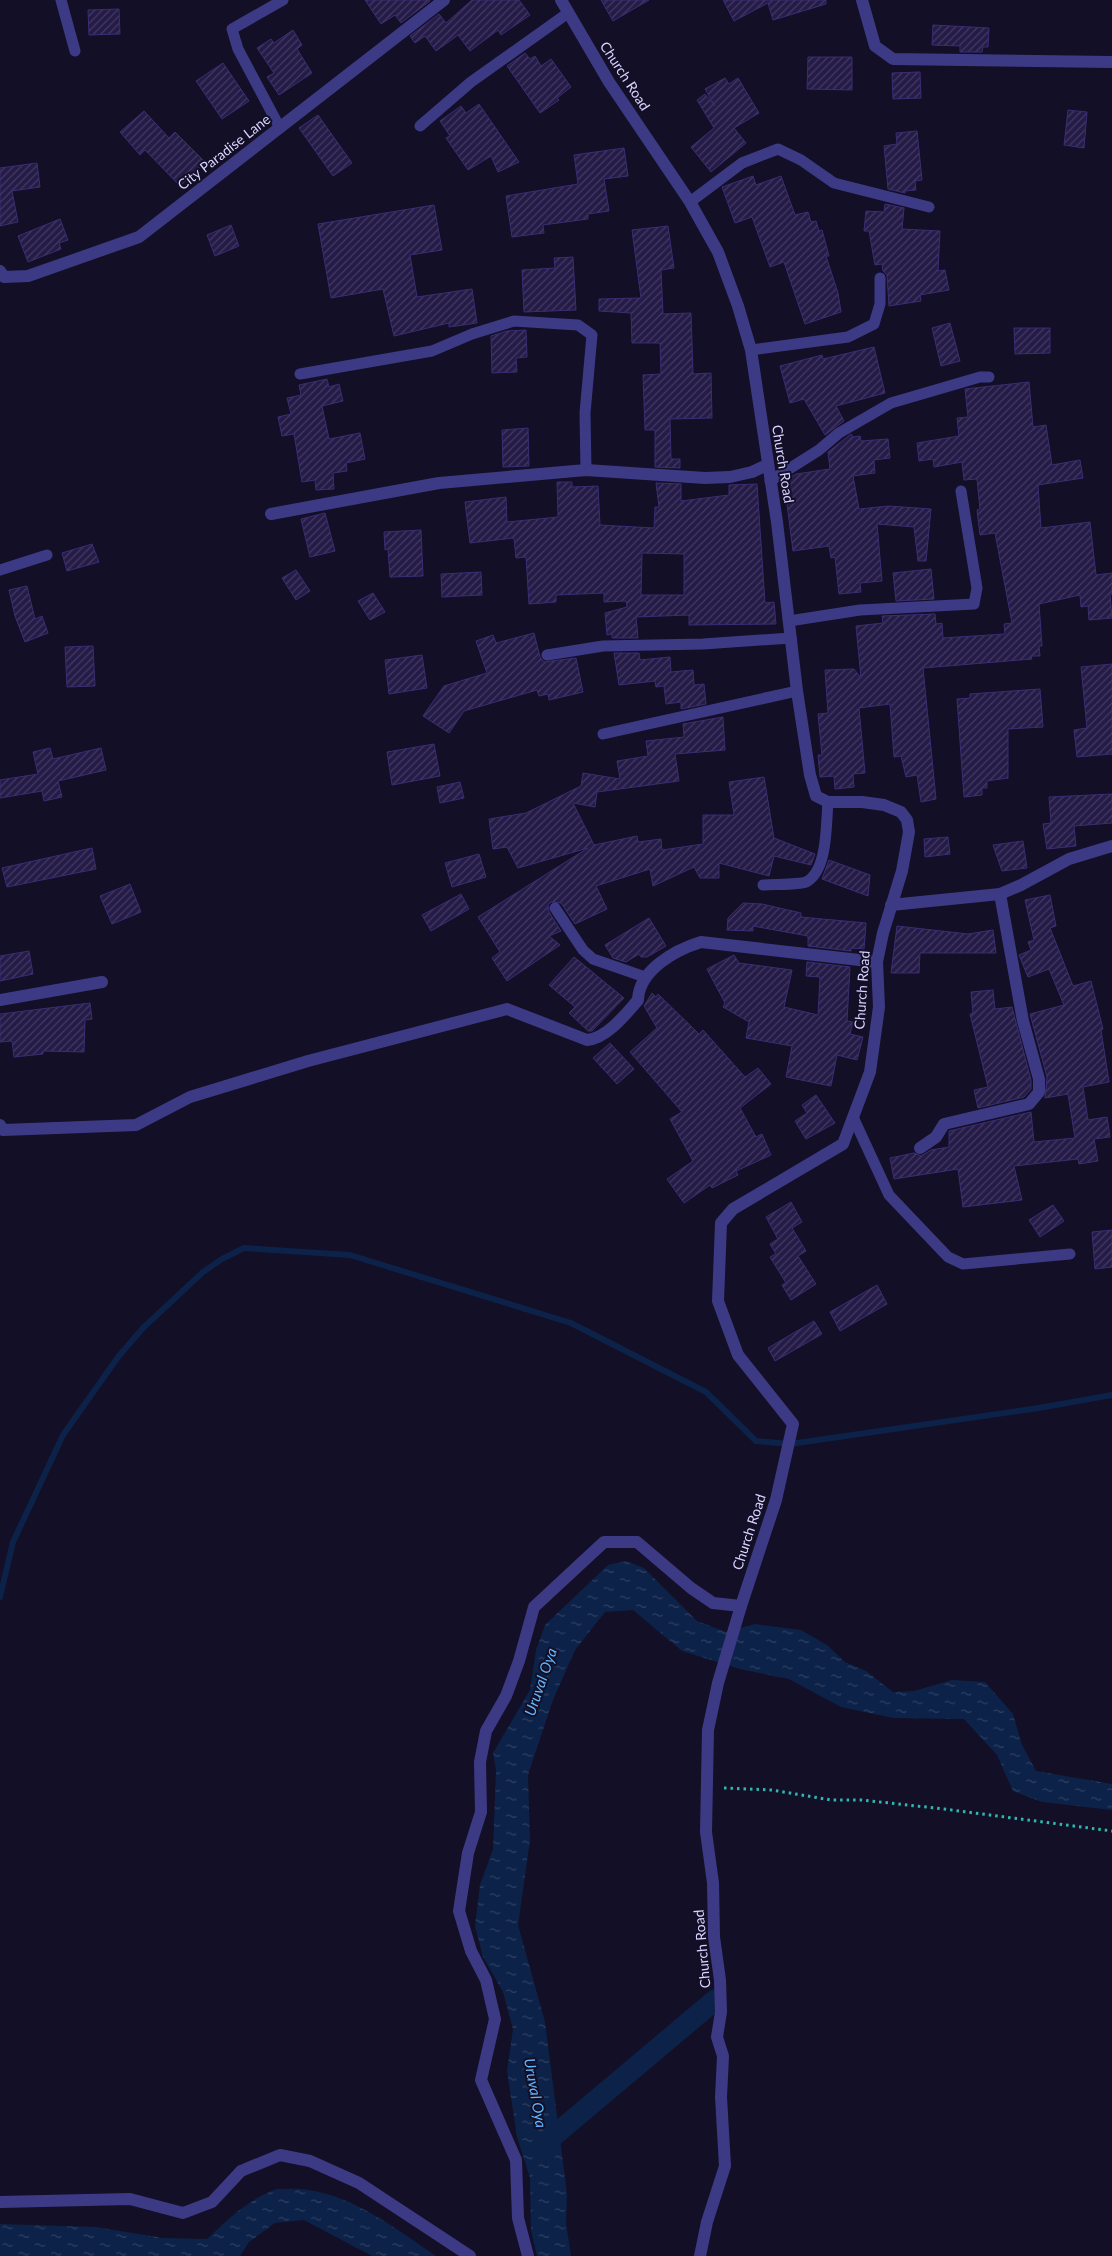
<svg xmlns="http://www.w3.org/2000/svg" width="1112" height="2256" viewBox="0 0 1112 2256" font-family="Lato,sans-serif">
<defs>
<pattern id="water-ripples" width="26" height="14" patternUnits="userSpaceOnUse" patternTransform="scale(1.25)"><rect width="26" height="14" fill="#0c2248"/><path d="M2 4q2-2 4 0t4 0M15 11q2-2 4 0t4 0" fill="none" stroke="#2f4163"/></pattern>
<pattern id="building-hatch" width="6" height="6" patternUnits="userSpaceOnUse" patternTransform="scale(1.25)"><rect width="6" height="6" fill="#241b47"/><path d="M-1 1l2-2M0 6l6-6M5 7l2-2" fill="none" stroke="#433b63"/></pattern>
</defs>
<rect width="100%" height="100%" fill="#130f26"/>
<!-- water -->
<g fill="url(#water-ripples)">
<polygon points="626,1561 644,1568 697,1621 726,1632 755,1624 801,1630 827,1645 845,1662 866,1671 893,1692 914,1691 952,1680 985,1682 1013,1714 1022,1745 1036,1771 1112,1784 1112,1810 1042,1802 1013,1791 997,1755 964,1719 893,1718 841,1707 789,1679 740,1669 682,1651 633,1610 605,1612 575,1650 553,1700 528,1775 530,1840 518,1925 545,2022 567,2194 566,2223 571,2256 537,2256 531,2231 530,2178 517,2137 507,2071 513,2029 503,1992 483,1957 475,1926 480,1885 493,1849 496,1770 493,1753 530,1690 536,1650 545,1625 608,1565"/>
<path d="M277,2189c10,0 21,-1 31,1 46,6 90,40 128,66h-64l-68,-36 -29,3 -26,19 -9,14h-240v-32l96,3 67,11 44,1c22,-20 41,-40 70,-50z"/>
</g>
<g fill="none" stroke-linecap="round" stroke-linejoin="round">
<!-- stream -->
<polyline stroke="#0c2248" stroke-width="6" points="0,1597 13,1542 63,1435 118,1357 143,1328 203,1272 222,1259 244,1248 350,1255 571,1323 706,1392 756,1441 790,1444 1039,1408 1112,1395"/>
<!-- canal -->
<polyline stroke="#0c2248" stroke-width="21" points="544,2144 715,2000"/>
</g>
<!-- building -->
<g fill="url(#building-hatch)" stroke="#3b2d73" fill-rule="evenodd">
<polygon points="365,0 429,0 430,1 401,23 395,15 381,24"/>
<polygon points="472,0 519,0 530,15 501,35 498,30 470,51 458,35 436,51 425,36 415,43 410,36 439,14 446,23"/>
<polygon points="601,0 649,0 613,21"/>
<polygon points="723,0 826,0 826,4 773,20 768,3 734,21"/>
<polygon points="119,9 120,34 89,35 88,10"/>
<polygon points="933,25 989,28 988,47 983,47 982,52 960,52 960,46 932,45"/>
<polygon points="293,30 302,45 297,49 312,73 279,95 267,77 274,73 257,48 271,39 274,43"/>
<polygon points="525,53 530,59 535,56 541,66 551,59 571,87 557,98 559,100 540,113 507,66"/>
<polygon points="808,57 852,57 852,90 807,89"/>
<polygon points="223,63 249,101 222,119 196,81"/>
<polygon points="920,72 921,98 893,99 892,73"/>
<polygon points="725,78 729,84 738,78 759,113 734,128 746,143 711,172 691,147 714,128 697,100 705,94 715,106 705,89"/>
<polygon points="479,104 519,162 498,172 491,156 468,170 446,138 450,136 440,121 461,106 466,113"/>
<polygon points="1068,110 1087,112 1084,148 1064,145"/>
<polygon points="144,111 169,138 175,132 205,162 180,186 145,150 140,155 120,132"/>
<polygon points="318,115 352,163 333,176 299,128"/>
<polygon points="917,131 922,180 915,181 916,190 905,191 905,193 888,189 884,146 897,144 896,133"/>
<polygon points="624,148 628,176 604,179 609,211 588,214 588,219 543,225 544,233 512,237 506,196 578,184 574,155"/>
<polygon points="37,163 40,187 12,191 18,222 0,226 0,168"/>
<polygon points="753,176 756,185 781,176 795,215 808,212 811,222 816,221 819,231 822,230 829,256 826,256 838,293 841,312 805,324 784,262 770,267 752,217 735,223 722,187"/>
<polygon points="885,204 904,208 902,229 940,231 938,271 945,270 949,290 920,295 921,301 889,306 887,275 883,271 882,264 875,265 869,231 864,231 866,211 884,212"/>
<polygon points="434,205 442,250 410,255 417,297 472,289 477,323 449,327 449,323 394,336 383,289 331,298 318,224"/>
<polygon points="60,219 68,240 59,243 61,249 28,262 18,236"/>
<polygon points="231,225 239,246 215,256 207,235"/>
<polygon points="668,226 674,268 661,270 663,314 691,313 693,374 711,373 712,418 670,419 671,459 680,459 680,468 655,467 655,430 645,430 643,375 661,374 660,343 632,343 631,313 599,311 599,299 641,298 632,230"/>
<polygon points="573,257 576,310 524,312 522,270 555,268 554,258"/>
<polygon points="950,323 960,361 941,366 932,328"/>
<polygon points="1014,328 1050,328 1050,353 1015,354"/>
<polygon points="526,330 527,357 516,358 517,372 492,373 491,336 507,331"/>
<polygon points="874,347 885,393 836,406 844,421 825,435 804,399 790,403 780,366 822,355 823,359"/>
<polygon points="327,379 329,387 339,384 343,401 322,406 329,439 360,433 365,459 346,463 347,471 333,473 334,489 316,490 315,480 302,482 294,434 282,436 278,417 291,414 287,398 301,395 299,385"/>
<polygon points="1029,382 1033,427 1046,425 1052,465 1080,460 1083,478 1038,485 1041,528 1090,522 1096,575 1112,573 1112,594 1110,594 1112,618 1089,620 1088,606 1081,607 1080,595 1039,604 1042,646 1039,646 1040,656 1031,656 1032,659 923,668 936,799 921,802 917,775 906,777 901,756 894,757 890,704 859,708 865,773 853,774 854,787 835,789 834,776 820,777 818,755 822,755 818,714 828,713 825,670 854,669 861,678 856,626 883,623 882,616 935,614 936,624 942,623 943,638 1005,634 1004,624 1012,623 995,533 980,535 977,510 980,509 977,479 964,480 962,462 934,467 933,459 919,461 917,443 959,436 957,418 968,417 965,389"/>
<polygon points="528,428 529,466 503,467 502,430"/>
<polygon points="851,434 853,437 860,436 861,441 888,439 890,458 874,460 875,473 853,476 859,509 889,506 931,509 926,561 918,561 914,527 877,524 882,581 860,583 861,592 839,594 835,557 831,558 829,546 793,551 784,481 796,474 830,469 828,452"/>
<path d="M557,482h15v5l26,-1 2,39 54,3 1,-21h4l-3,-24 25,1v17l48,-6v-10l28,-1 8,119 9,-1 2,22 -87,1v-10l-53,2 2,21h-26v-4l-5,1 -2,-22 22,-6 -1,-6 -22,1v-9l-48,2v7l-27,2 -3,-47 -10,1 -2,-20 -44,5 -5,-41 41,-5 1,25 51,-5zM642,553l42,1v41h-43z"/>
<polygon points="325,513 335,551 310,557 301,519"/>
<polygon points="421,530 423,576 390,577 388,549 385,550 384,532"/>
<polygon points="92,544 99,562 67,571 62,553"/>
<polygon points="931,569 934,599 896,601 893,573"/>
<polygon points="296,570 310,591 296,600 282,578"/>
<polygon points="481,572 482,595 442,597 441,574"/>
<polygon points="27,586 35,619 42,616 48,633 25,642 15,616 9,590"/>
<polygon points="373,593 385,612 370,620 358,601"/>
<polygon points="534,633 540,657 544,662 576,658 583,692 549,700 548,694 539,696 537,690 464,711 449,733 423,716 444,686 487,673 476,641 493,635 496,643"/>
<polygon points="93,646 95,686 67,687 65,647"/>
<polygon points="614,653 639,653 640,660 670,657 671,672 693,670 694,685 704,684 706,704 681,709 681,702 666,704 664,686 656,687 655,681 619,685"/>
<polygon points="422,655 427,688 389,694 385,660"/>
<polygon points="1112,664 1112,754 1077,757 1074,730 1087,728 1081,667"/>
<polygon points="1040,689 1043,727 1008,729 1008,778 987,781 987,788 982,788 982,795 964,797 957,699 970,698 970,694"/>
<polygon points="723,717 725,750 675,754 679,781 597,792 595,807 573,803 594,845 637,836 638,842 661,839 662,850 703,844 703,815 734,815 729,782 764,777 774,838 815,854 811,865 774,856 769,876 719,863 719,878 700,878 694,867 653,886 650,869 596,886 607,909 575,924 561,903 551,902 548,905 549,912 561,931 549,936 560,945 507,981 492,958 500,952 478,917 588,848 518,868 507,847 493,849 489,819 526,813 581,786 583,773 620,779 617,761 648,756 646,741 684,737 683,724"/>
<polygon points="434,744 440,776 392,785 387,752"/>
<polygon points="50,748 53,759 101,748 106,770 58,781 62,797 44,801 42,791 0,798 0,780 38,774 33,752"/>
<polygon points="460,782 464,798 440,803 437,787"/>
<polygon points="1112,794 1112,823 1074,826 1076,846 1047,849 1043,824 1051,823 1049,797"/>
<polygon points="948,837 950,854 925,857 924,839"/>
<polygon points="1023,841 1027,868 1002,871 993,845"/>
<polygon points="92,848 96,869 7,887 2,868"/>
<polygon points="479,854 486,877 452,887 445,863"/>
<polygon points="829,860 870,875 868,896 822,879"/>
<polygon points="130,884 141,912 112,924 100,896"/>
<polygon points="461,894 469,909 431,931 422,915"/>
<polygon points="1050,895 1056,926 1050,928 1073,986 1091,981 1103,1029 1101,1030 1109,1082 1083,1087 1088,1120 1107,1117 1110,1137 1094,1139 1098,1161 1079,1164 1078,1159 1014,1166 1022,1200 963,1207 958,1169 894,1179 890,1158 914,1153 921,1156 931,1150 949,1147 949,1131 1031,1112 1034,1142 1075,1138 1068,1094 1045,1098 1047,1077 1030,1014 1064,1005 1049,969 1028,977 1019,955 1031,950 1028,942 1034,940 1025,900"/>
<polygon points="743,903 762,904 801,913 801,917 866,923 864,949 851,948 851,951 808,946 808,936 753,926 753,931 727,930 728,918"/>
<polygon points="649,918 666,946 647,957 641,957 639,954 626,962 613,958 605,945"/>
<polygon points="897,926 968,934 993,930 996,953 920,953 919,973 891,973"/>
<polygon points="29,951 33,974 0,981 0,956"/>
<polygon points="734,955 739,963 792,970 784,1007 818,1015 820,977 806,976 807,962 850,967 847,1021 853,1022 850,1034 863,1037 857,1060 837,1055 831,1086 786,1077 792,1046 746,1038 749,1022 723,1007 725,1003 707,969"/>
<polygon points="574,957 624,998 592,1031 588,1031 569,1013 575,1007 549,985"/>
<polygon points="993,990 995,1009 1012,1007 1031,1080 1031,1089 1024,1097 978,1108 974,1090 988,1087 970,1014 973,1013 971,992"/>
<polygon points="652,993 656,997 658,994 699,1034 703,1030 745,1077 758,1068 771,1084 740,1108 756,1137 762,1134 771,1155 736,1171 738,1175 712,1188 710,1185 684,1203 667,1179 693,1161 670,1119 682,1112 630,1052 657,1028 644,1006"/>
<polygon points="90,1003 92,1019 85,1020 84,1052 43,1051 43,1054 14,1057 12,1041 0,1042 0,1014"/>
<polygon points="610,1043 634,1069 617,1084 593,1058"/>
<polygon points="816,1095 835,1123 806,1139 795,1121 807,1113 802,1105"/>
<polygon points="791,1202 802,1222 792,1228 806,1251 798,1256 816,1284 791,1300 782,1285 786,1283 770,1257 776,1254 770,1244 778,1239 766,1217"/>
<polygon points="1053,1205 1064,1221 1040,1237 1029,1220"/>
<polygon points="1112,1230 1112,1267 1095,1269 1092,1232"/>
<polygon points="877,1285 887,1304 840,1331 830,1312"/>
<polygon points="814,1321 822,1334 775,1361 768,1348"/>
</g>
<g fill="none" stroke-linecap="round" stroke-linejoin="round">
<!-- path -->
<polyline stroke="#2fb8b0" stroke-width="3" stroke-dasharray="2.5 4" stroke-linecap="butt" points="724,1788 772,1790 831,1800 862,1800 944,1809 1112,1831"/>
<!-- service -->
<g stroke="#3d3a85" stroke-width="11">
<polyline points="61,0 75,51"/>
<polyline points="420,126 471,82 568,13"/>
<polyline points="280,128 238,49 232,29 283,0"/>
<polyline points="690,202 742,163 778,149 801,160 834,183 929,207"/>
<polyline points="751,350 848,337 874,324 880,304 880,278"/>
<polyline points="300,374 432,351 472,334 514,321 578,325 592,335 585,413 586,470"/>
<polyline points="770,481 819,450 839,433 891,403 980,377 989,377"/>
<polyline points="0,570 47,555"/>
<polyline points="789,621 860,610 974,604 977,588 961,491"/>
<polyline points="547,655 603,646 703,644 791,638"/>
<polyline points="603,734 797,691"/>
<path d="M763,885c11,-1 35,0 43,-3 22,-11 20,-59 22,-80"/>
<polyline points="555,908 583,950 593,959 645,977"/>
<polyline points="853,1117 889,1195 948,1257 963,1264 1070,1254"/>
</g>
<!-- minor -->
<g stroke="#3d3a85" stroke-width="12">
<polyline points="862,0 875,46 893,59 1112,62"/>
<polyline points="0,271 4,277 28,276 139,237 444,0"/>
<polyline points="271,514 439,483 586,470 705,478 730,477 752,472 767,465"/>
<polyline points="0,1000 102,982"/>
<path d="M0,1125l3,5 133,-5 54,-28 118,-36 199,-52 80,31c20,-2 39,-26 51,-40 1,-30 37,-50 63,-58l176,20"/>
<polyline points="920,1148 936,1137 944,1124 1029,1104 1039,1092 1039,1079 1023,1021 1000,894"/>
<polyline points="0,2202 130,2199 183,2213 212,2202 241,2171 280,2155 310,2161 359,2183 470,2256"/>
<polyline points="528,2256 518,2218 516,2160 481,2080 495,2019 486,1980 471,1951 459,1911 468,1853 481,1812 480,1762 486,1731 506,1696 519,1661 534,1607 604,1542 637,1542 691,1588 713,1603 741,1606"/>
</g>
<!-- tertiary -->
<g stroke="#3d3a85" stroke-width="12">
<polyline points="561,0 609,82 690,202 718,252 738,306 751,350 777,522 797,691 810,775 816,796 828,802 862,802 884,805 901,812 907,820 909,832 902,871 883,933 877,962 879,1007 870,1072 843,1144 733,1209 721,1223 718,1301 738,1355 793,1424 776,1500 741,1606 718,1683 708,1730 706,1832 713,1883 714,1937 720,1980 721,2012 717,2037 723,2056 721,2097 725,2166 707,2222 700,2256"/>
<polyline points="891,905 1000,894 1021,885 1069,859 1112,846"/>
</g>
</g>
<g text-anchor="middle" stroke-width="4" stroke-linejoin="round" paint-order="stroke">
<!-- street labels -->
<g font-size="14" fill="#d9d4ff" stroke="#130f26">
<text transform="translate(625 76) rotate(57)" y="5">Church Road</text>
<text transform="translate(224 152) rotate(-38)" y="5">City Paradise Lane</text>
<text transform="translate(783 464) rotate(81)" y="5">Church Road</text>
<text transform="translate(862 990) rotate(-86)" y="5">Church Road</text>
<text transform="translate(749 1532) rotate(-72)" y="5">Church Road</text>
<text transform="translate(702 1949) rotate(-95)" y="5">Church Road</text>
</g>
<!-- water labels -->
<g font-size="15" font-style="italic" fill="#62b6ff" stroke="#130f26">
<text transform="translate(541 1682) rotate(-71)" y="5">Uruval Oya</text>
<text transform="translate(535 2093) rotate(80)" y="5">Uruval Oya</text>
</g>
</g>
</svg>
